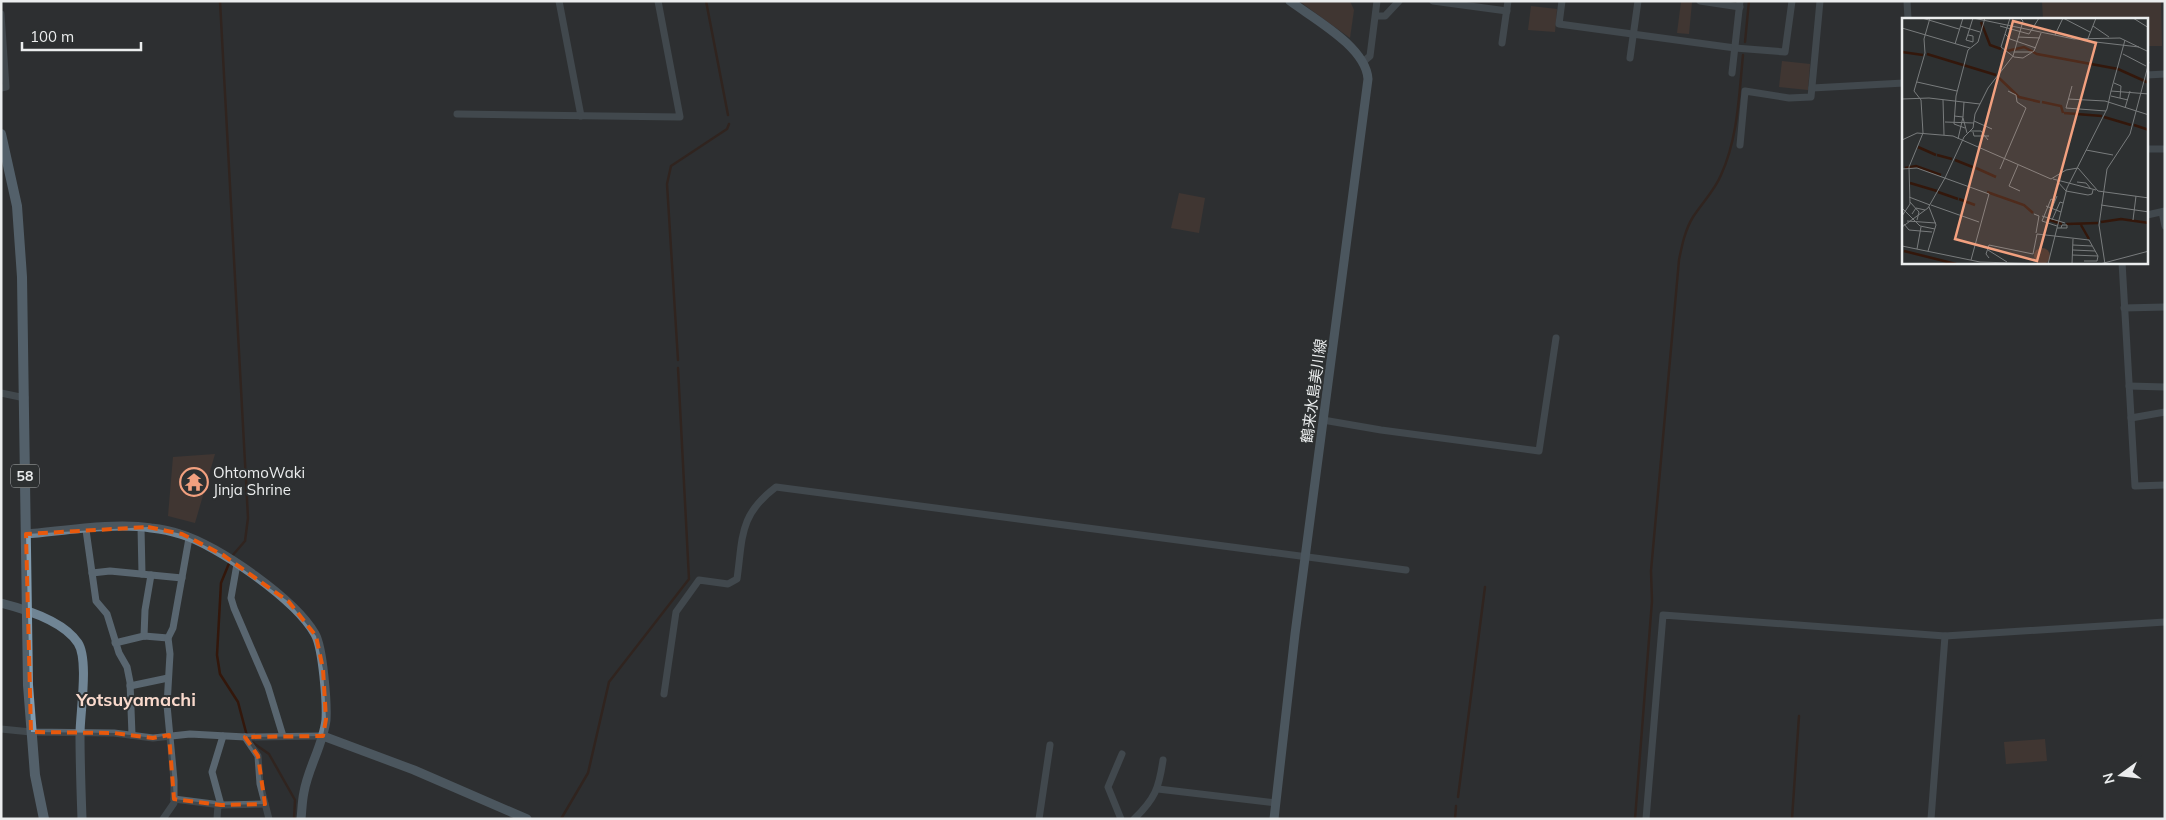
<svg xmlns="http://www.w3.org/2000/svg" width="2166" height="820" viewBox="0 0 2166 820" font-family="Mulish,'Noto Sans JP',sans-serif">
<rect width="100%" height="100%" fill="#2d3031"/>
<!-- green -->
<g fill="#573e34">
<polygon points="1299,1 1350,1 1354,10 1350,38"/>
<polygon points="2042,1 2161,1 2162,46 2147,46 2147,19 2043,19"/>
<polygon points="1681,2 1692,2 1689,34 1677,33"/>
<polygon points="1531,6 1557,9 1555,32 1528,30"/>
<polygon points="1782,61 1810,64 1808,90 1779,87"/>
<polygon points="1179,193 1205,198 1199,233 1171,228"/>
<polygon points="215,454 195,523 168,516 173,457"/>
<polygon points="2045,739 2047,761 2006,764 2004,742"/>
</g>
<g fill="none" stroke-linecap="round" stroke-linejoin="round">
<!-- stream -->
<g stroke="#33170b" stroke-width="2.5">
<polyline points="220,1 248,518 245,541 232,556 221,583 217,655 220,674 238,702 247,736"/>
<polyline points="706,1 728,115"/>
<polyline points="1745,42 1749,1"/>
<polyline points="678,360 667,184 671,166 727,129 729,124"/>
<polyline points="252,742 269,754 295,800 294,819"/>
<polyline points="1458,797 1485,587"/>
<polyline points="561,819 588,773 609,682 689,579 678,368"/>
<polyline points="1455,819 1456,806"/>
<path d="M1635,819l17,-218 -1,-30 28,-311c3,-15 6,-30 14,-43 9,-14 22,-27 28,-42 17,-37 18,-80 22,-120"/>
<polyline points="1792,819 1799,716"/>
</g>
<!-- street -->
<g stroke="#596670" stroke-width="7">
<polyline points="559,1 581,116"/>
<polyline points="1433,1 1507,11"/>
<polyline points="1562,1 1559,24 1735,48 1785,52 1792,1"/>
<polyline points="1700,1 1740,7"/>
<polyline points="1907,1 1908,19"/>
<polyline points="1,14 6,87 1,88"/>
<polyline points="1377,16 1385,16 1399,1"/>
<polyline points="1502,43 1508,1"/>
<polyline points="1630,58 1638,1"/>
<polyline points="1363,62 1370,56 1377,1"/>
<polyline points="1732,73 1740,1"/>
<polyline points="2147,75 2165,74"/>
<polyline points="1812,88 1904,83"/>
<polyline points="457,114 680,117 658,1"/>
<polyline points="1740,145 1745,91 1789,98 1811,97 1820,1"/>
<polyline points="2147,149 2165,149"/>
<polyline points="2162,212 2165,226"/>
<polyline points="2147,215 2165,211"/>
<polyline points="2122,262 2135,486 2165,485"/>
<polyline points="2124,308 2165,307"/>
<polyline points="2129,386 2165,387"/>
<polyline points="1,393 25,398"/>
<polyline points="2131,418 2165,412"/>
<polyline points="1323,420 1381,430 1539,451 1556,338"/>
<polyline points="141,527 142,574"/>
<polyline points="86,530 96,601 107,614 119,653 127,667 130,682 132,735"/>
<polyline points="237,564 231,598 234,608 268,687 283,736"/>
<polyline points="92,573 110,571 182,578"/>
<polyline points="144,636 145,610 151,575"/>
<polyline points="115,643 144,636 168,638"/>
<polyline points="130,686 168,678"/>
<path d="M664,694l12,-82 23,-32 29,4 9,-5c6,-43 2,-64 39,-92l630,83"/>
<polyline points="1,729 31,732 114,733 153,738 190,734 245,737 323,736"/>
<polyline points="245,737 258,756 260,784 269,819"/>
<polyline points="1158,789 1276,803"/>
<polyline points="174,799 221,805 265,804"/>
<polyline points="221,805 212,772 223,736"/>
<polyline points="163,819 174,803 174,780 167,705 170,654 168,638 173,628 189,538"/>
<polyline points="217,819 218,805"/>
<polyline points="1039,819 1050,745"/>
<polyline points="1121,819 1108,787 1122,754"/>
<path d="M1134,819c21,-20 25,-31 29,-59"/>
<polyline points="1646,819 1663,615 1945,636 2165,622"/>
<polyline points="1931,819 1945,636"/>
</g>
<!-- secondary -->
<g stroke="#708595" stroke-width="9">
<path d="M26,534c37,-3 89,-12 125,-6 9,1 20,3 29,6 38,11 116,66 135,100 8,14 12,69 11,86 -3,25 -18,48 -22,72 -2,9 -2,18 -3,27"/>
<path d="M1,603c24,6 63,18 77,40 11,17 2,70 2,91 0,28 1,57 2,85"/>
<polyline points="323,736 414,770 527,819"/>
<path d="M1274,819l21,-185 73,-555c-2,-32 -54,-60 -78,-78"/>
</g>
<!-- primary -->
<polyline stroke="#819cb0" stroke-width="10" points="1,134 17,206 22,277 28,685 35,775 44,819"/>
</g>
<!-- marked area -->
<path d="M0 0H2166V820H0ZM148,527l34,7 41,21 66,47 27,34 7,33 3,50 -3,17 -78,1 13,19 7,48 -44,1 -47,-6 -5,-64 -16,3 -39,-5 -83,-1 -5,-198z" fill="#2d3031" fill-opacity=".55" fill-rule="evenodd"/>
<path fill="none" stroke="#e8590c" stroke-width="4" stroke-dasharray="10 6" stroke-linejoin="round" d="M148,527l34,7 41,21 66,47 27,34 7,33 3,50 -3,17 -78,1 13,19 7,48 -44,1 -47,-6 -5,-64 -16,3 -39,-5 -83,-1 -5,-198z"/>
<!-- icons -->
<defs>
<symbol id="temple-ring" viewBox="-11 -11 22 22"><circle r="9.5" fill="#2d3031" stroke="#f2a07f" stroke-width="1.5"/><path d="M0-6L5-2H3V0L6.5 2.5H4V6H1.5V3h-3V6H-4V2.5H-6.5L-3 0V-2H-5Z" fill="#f2a07f"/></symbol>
</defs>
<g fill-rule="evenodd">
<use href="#temple-ring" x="178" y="466" width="32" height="32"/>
</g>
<g text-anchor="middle" stroke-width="4" stroke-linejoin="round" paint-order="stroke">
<!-- shield labels -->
<rect fill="#2d3031" stroke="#b2b4b5" stroke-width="1" x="11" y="464.5" width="28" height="23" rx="4"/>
<g font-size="14" font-weight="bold" fill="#ebedee">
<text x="25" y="481">58</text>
</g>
<!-- street labels -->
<g font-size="15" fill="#ebedee" stroke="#2d3031">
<text transform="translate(1314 391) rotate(-82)" y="5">鶴来水島美川線</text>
</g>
<!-- poi labels -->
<g font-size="15" fill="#ebedee" stroke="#2d3031" text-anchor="start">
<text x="213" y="478">OhtomoWaki<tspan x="213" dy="17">Jinja Shrine</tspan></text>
</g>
<!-- quarter labels -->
<g font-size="18" font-weight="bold" fill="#f9d9cc" stroke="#2d3031">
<text x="136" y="706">Yotsuyamachi</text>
</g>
</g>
<!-- overview -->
<g transform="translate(1902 18)">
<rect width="246" height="246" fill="#2d3031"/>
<path d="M132 238a8 8 0 1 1 16 0a8 8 0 1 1-16 0Z" fill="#573e34"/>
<path fill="none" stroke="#33170b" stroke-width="2.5" d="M79,4l9,23 11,4M105,33l17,-4 13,7 81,15 31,14M0,34l21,3M25,36l69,21M96,59l21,20 21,5M140,84l19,4 2,7M162,95l38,3M202,99l27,8M232,107l15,5M16,129l18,8M35,137l15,4M53,142l20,8M3,150l11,-2 25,9M74,150l20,9M8,165l27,8M36,174l20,7M85,174l37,13 9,8M57,181l16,6M145,201l15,5M199,204l20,-3 28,4M164,206l32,-1M179,207l8,14M2,233l52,13"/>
<path fill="none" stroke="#797c7d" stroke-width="1" d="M20,0l37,11M71,0l101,21 46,-1 29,14M108,0l-9,29 13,10 9,1 11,-7 7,-18M161,0l27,14M194,0l-9,23 52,6M231,0l16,10M58,8l20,6M98,8l29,8 10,-16M191,8l16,11M0,10l68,20M103,16l5,5 26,9M66,17l5,1v6l-7,-2 1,-3 6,-19M153,17l8,-17M116,19l22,1M53,26l8,-26M112,34h18M221,36l23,12M15,64l40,9M212,65l7,3 -1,12M170,68l-6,22 40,3M209,73l14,-51M209,78l17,4M0,81l27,-1 51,6M166,81l37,2 44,14M41,82l1,35M223,90l5,-17M52,98l9,1 -5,22M61,99l1,-15M61,100l4,15M72,103l18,8M43,104l29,1M63,110l-11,-4 2,-28 12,-46 10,-8 7,-24M68,113h11l7,9M71,114l1,4h15M0,122l15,-7 36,3 98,43 15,-9 12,-2 20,23 51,7M184,132l27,5M116,147l-9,21 11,5M0,151l15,-1 72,26 -18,66M98,151l26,-61 -9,-6 -1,-7 -8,-4M151,161l43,11M155,163l9,10 22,4 4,-1 1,-4M175,164l9,1 5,6M7,179l21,8M153,183l-4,-2 -9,22 15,5M8,184l9,10 -2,8M29,187l48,17M199,187l48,7M144,188l15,6M0,190l18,18 15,3M10,196l4,-6 9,2M132,196l5,2 -3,17M0,198l8,-12 -1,-37 14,-34 -2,-33 -7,-9 11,-38 -1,-14 6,-21M140,198l23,7M146,200l9,-22M150,202l8,-18 3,1M231,202l3,-24M5,203l29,2M2,206l5,6 23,2M0,209l26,-19 17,-30 19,-41 9,-9 2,-14 13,-26 25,-32 10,-35 -3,-3M155,210h10v-3h-5l-1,3M171,227l19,1M0,228l78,16 62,2M15,231l4,-22M86,232l19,12M171,232l22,1M26,233l8,-26 -7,-18M170,237l26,1M87,240l-3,-4 3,-9 44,9 4,-20 52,6 9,16M182,243h13l1,-5M146,246l19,-76 40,-79 4,-18 38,3M170,246l1,-25M198,246l49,-13M203,246l-6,-39 8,-56 23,-35 19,-72"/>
<path fill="#f2a07f" fill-opacity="0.15" stroke="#f2a07f" stroke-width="2.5" d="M111,3l83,22 -59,218 -82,-22z"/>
<rect width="246" height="246" fill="none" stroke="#ebedee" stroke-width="2.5"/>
</g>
<!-- border -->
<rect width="2166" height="820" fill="none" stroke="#ebedee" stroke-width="5"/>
<!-- north arrow -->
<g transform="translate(2121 775) rotate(255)" stroke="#2d3031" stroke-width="4" paint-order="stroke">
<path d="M0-4L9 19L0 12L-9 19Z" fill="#ebedee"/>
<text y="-8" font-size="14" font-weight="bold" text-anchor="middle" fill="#ebedee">N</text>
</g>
<!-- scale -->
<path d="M22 42v8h119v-8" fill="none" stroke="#ebedee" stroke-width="2.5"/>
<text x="30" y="42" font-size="15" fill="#ebedee" stroke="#2d3031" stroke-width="4" paint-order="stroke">100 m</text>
</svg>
